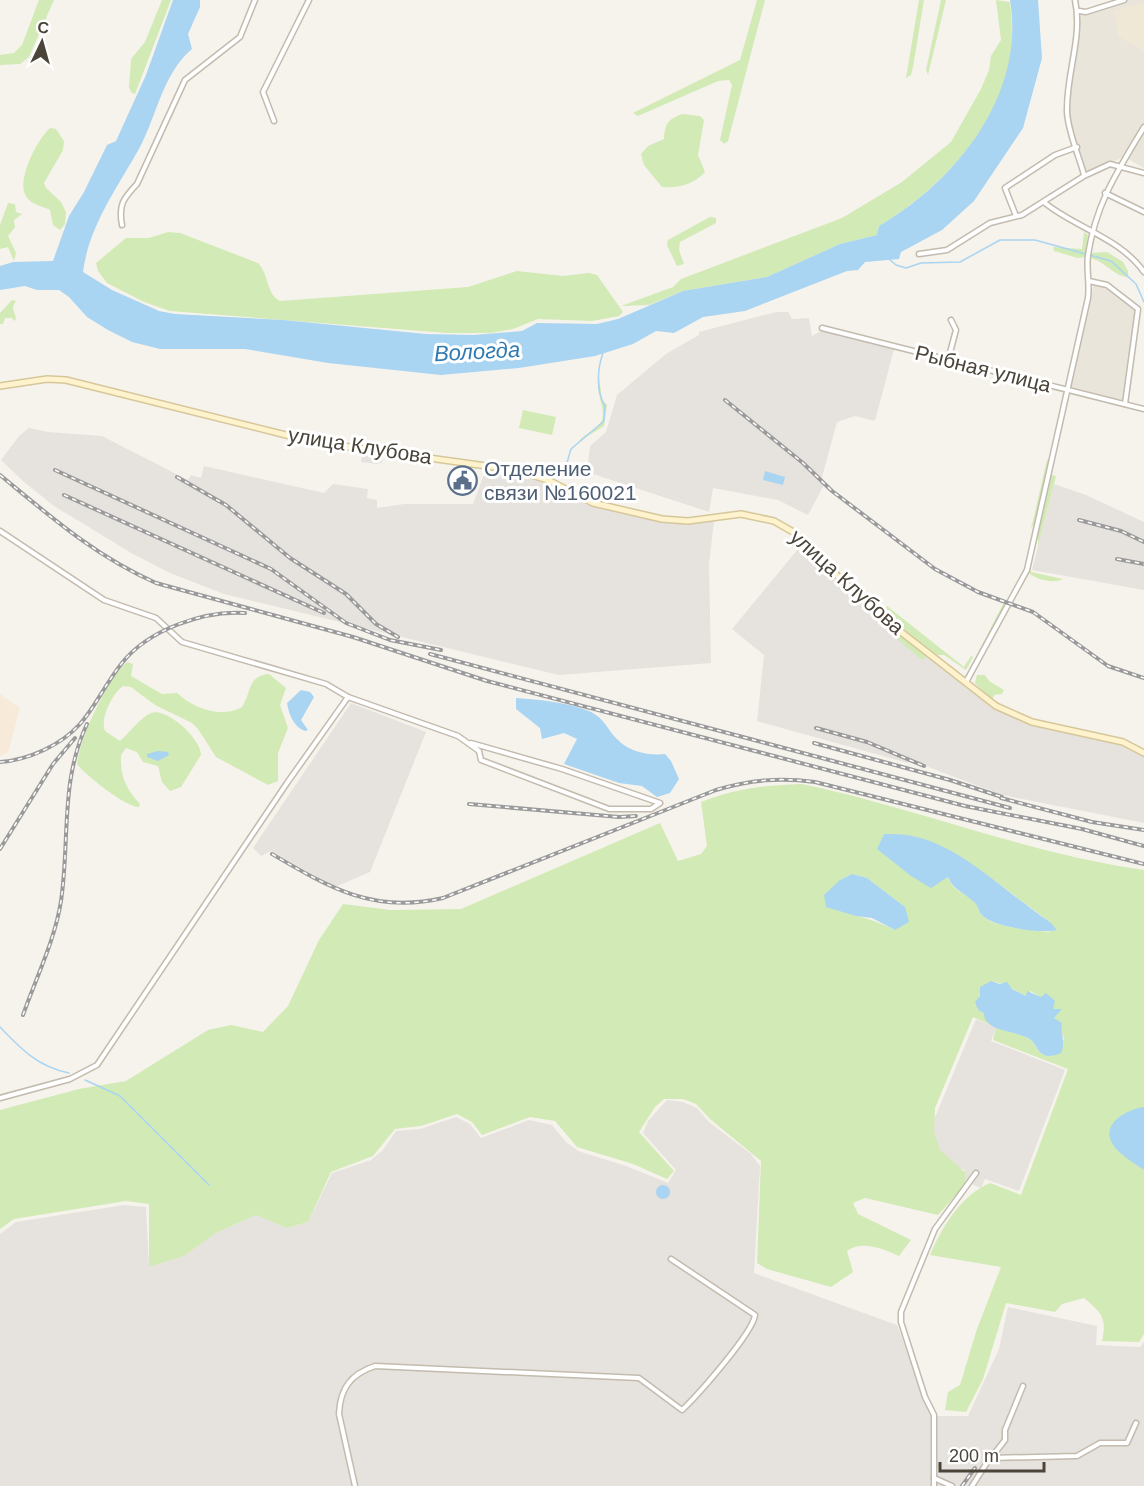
<svg xmlns="http://www.w3.org/2000/svg" width="1144" height="1486" viewBox="0 0 1144 1486" font-family="Helvetica,sans-serif">
<rect width="100%" height="100%" fill="#f6f3ec"/>
<!-- residential -->
<g fill="#eae5da">
<polygon points="1129,0 1144,0 1144,124 1125,156 1086,174 1069,119 1068,105 1079,37 1080,13"/>
<polygon points="1144,131 1144,168 1128,159"/>
<polygon points="1100,285 1137,310 1124,402 1070,388 1093,286"/>
</g>
<!-- commercial -->
<polygon fill="#f7ead8" points="0,694 20,708 8,752 0,756"/>
<!-- industrial -->
<g fill="#e6e2dd">
<polygon points="776,312 788,312 792,319 809,318 812,336 823,330 894,349 875,421 855,416 837,422 822,477 818,481 824,485 808,515 778,500 713,488 709,512 587,472 590,446 606,432 617,395 666,354 699,335 699,332"/>
<polygon points="29,428 48,432 102,436 188,480 191,475 201,478 204,466 324,493 333,484 368,489 367,498 377,500 377,508 404,504 473,504 486,469 534,479 599,508 679,524 714,521 709,564 711,663 559,675 224,594 170,573 133,554 54,506 23,481 1,460 19,436"/>
<polygon points="1054,484 1086,495 1144,522 1144,590 1032,570"/>
<polygon points="803,543 820,561 987,703 1002,712 1042,727 1126,745 1144,755 1144,823 1002,795 910,760 908,763 757,721 764,655 732,629"/>
<polygon points="351,703 426,732 370,872 335,887 271,851 261,856 253,848"/>
<polygon points="976,1019 996,1027 991,1041 1065,1070 1019,1191 985,1179 981,1188 962,1180 965,1170 921,1151"/>
<polygon points="667,1100 683,1102 697,1108 709,1122 751,1154 760,1166 754,1273 897,1325 932,1416 932,1486 0,1486 0,1234 16,1222 124,1205 146,1207 149,1267 184,1256 216,1233 256,1215 287,1228 308,1222 332,1173 371,1160 383,1150 396,1131 420,1129 456,1117 470,1124 481,1138 529,1120 552,1125 566,1142 578,1151 626,1166 668,1183 676,1170 643,1133 648,1121"/>
<polygon points="1008,1307 1097,1326 1096,1345 1140,1347 1144,1342 1144,1486 936,1486 937,1416 968,1416 999,1349"/>
</g>
<!-- education -->
<polygon fill="#efe8d6" points="1144,2 1144,52 1118,36 1114,11"/>
<!-- green -->
<g fill="#d2eab5" fill-rule="evenodd">
<polygon points="39,0 54,0 29,57 20,64 0,65 0,55 14,53 22,45"/>
<polygon points="162,0 171,0 135,94 132,93 129,88 131,59 145,42"/>
<polygon points="757,0 765,0 728,141 724,144 720,140 732,85 729,80 718,81 638,116 633,113 740,60"/>
<polygon points="919,0 924,0 913,67 911,75 906,78"/>
<polygon points="941,0 946,0 928,75 926,70"/>
<path d="M996,0l14,2c2,18 3,37 0,55 -10,70 -73,135 -131,169l-2,9 -37,9 -73,33 -84,14 -34,14 -28,1 52,-19 8,-8 161,-61 60,-36 49,-40 30,-53 8,-19 2,-14 10,-16z"/>
<path d="M682,114l18,2 4,4 -6,35 7,17c-12,13 -26,16 -43,15l-18,-22 -3,-11 7,-8 16,-7c1,-15 4,-20 18,-25z"/>
<path d="M50,128l6,1 8,12 -1,9 -19,33 2,5 15,14 5,10 -1,12 -5,6 -7,-5 -3,-15c-8,-4 -20,-6 -24,-14 -10,-16 11,-56 24,-68z"/>
<polygon points="8,203 15,204 16,212 22,214 14,220 15,227 8,236 16,253 14,261 8,247 0,249 0,225"/>
<polygon points="710,217 716,218 716,223 680,242 679,250 684,264 677,266 667,245 668,240"/>
<path d="M168,232l12,1 78,30c11,11 8,31 22,38l188,-14 49,-16 46,5 26,-3 8,2 26,37 -4,4 -27,5 -54,-2 -25,10 -22,4h-44l-277,-22 -26,-9 -37,-19 -9,-12 -2,-8 30,-25h23z"/>
<polygon points="1084,232 1088,235 1085,257 1078,258 1054,251 1053,247 1082,249"/>
<path d="M1107,252l16,10 5,9v6c-15,-1 -23,-16 -38,-19l1,-5z"/>
<path d="M12,300l4,1c-6,9 -1,9 0,18l-2,2 -2,-3h-7l-2,6h-3v-11z"/>
<path d="M599,377l3,23 5,5 -3,21 -26,16c6,-8 17,-11 22,-18 9,-12 -6,-31 -1,-47z"/>
<polygon points="523,410 556,417 552,435 519,428"/>
<polygon points="1047,460 1050,460 1037,518 1031,529"/>
<polygon points="1051,475 1056,476 1038,546 1038,531"/>
<path d="M1030,567l1,5 32,7c-9,5 -26,1 -34,-6z"/>
<polygon points="1003,604 1007,605 978,653"/>
<polygon points="887,606 964,667 971,656 973,657 966,670 944,655 937,655 885,614 883,610"/>
<polygon points="903,636 925,653 925,658 922,660 897,639"/>
<path d="M127,662l6,2 -2,12 31,18 15,-1c16,15 44,26 65,14 10,-15 5,-31 27,-33l17,14 -6,17 8,23 -10,25v28l-10,4 -52,-28 -18,-28 -6,-6 -37,-18 -24,-18 -8,-1c-11,8 -23,32 -18,45l15,10c10,-9 19,-22 31,-28 16,-6 50,26 50,42l-20,32 -11,4 -8,-9 -4,-16 -15,-4 -6,-10 -11,-4 -5,7c-1,21 5,34 19,49l-1,3c-12,1 -54,-32 -62,-43 3,-27 30,-84 50,-102z"/>
<polygon points="977,675 985,675 989,681 1004,690 1002,694 994,695 992,700 975,683"/>
<path d="M802,784c115,24 226,70 342,86v237l-31,38 31,25v164l-5,8 -37,-1c5,-23 0,-28 -18,-43l-22,6 -7,8 -49,-9 -23,76 -17,33 -21,-2 3,-18 12,-7 17,-56 24,-62 -71,-12c12,-28 31,-60 60,-72l31,12 47,-126 -75,-29 3,-13 -23,-10 -38,91 -1,24 6,18 25,22v13l-27,30 -73,-17 -12,5 5,11 53,26 -12,16c-16,-7 -37,-16 -52,-5l6,21 -22,15 -64,-18 -10,-6 4,-102 -51,-42 -14,-15 -13,-5h-19l-9,8 -16,25 35,39 -7,8 -34,-15 -56,-17 -22,-26 -25,-4 -48,18 -10,-13 -15,-8 -36,12 -26,3 -22,27 -42,16 -23,50 -21,6 -31,-13 -40,18 -32,23 -35,11v-63l-23,-3 -112,18 -14,10v-119l79,-21 47,-8 82,-51 23,-5 32,7 25,-26 31,-66 24,-36 47,6 71,-1 199,-86 18,38 23,-7 6,-8 -6,-44c33,-13 65,-17 101,-18zM913,836l28,11 42,25 67,50 -1,10c-17,-2 -57,-4 -68,-18 -3,-3 -3,-9 -6,-12 -10,-9 -23,-11 -27,-25l-57,-19 -14,-9zM852,874l15,4 38,29 -10,23c-21,-11 -39,-13 -60,-23l5,-27zM991,981l13,3 23,13 3,-6 11,6 3,-1 9,7v6l5,3 -4,6 5,5 5,16 -9,16 -13,-1c-6,-4 -7,-12 -13,-15 -15,-10 -39,-5 -45,-26l-7,-4c0,-14 5,-18 14,-28z"/>
</g>
<!-- parking -->
<polygon fill="#e5e3e0" points="362,454 383,457 382,462 378,464 361,462"/>
<!-- water -->
<g fill="#a9d4f2">
<path d="M173,0h27v7l-12,27 4,15c-29,24 -35,66 -52,98 -22,40 -51,78 -57,125l29,18 47,21 16,3 108,6 143,14 47,1 49,-4 15,-8 60,1 21,-5 65,-28 84,-14 73,-33 37,-9 2,-9c77,-45 147,-131 131,-226h28l4,58 -19,70 -49,73 -32,29 -41,22 -2,7 -34,3 -7,8 -11,1 -102,40 -42,6 -29,16 -18,-2 -23,13 -38,12 -76,12 -78,7 -113,-12 -83,-14h-85l-28,-7 -24,-12 -21,-13 -18,-20 -10,-7h-22l-12,-4 -25,4v-24l13,-4 40,-1 16,-45 15,-24 23,-47 9,-4 30,-66z"/>
<polygon points="765,471 785,477 783,485 763,480"/>
<path d="M301,690l9,2 4,5 -13,23 7,10 -3,1c-11,-4 -16,-16 -18,-28z"/>
<path d="M516,698c24,2 51,4 73,13 17,8 18,19 29,29 11,12 32,16 47,14l6,7 8,18 -9,14 -13,4 -15,-11 -23,-3 -55,-19 13,-25 -13,-6 -22,6 -2,-11 -24,-19z"/>
<polygon points="158,751 168,752 169,755 158,761 147,757 147,754"/>
<path d="M884,834c9,0 19,0 28,2 47,8 98,60 138,86l7,8c-15,4 -66,-3 -76,-16 -3,-4 -3,-9 -7,-12 -9,-9 -21,-12 -26,-25l-17,11 -20,-12 -34,-27z"/>
<polygon points="852,874 867,878 905,907 909,922 895,930 872,918 856,916 826,907 824,895 840,880"/>
<path d="M991,981l9,3 7,-2 5,7 14,7 1,-5 14,6 5,-4 9,8 -2,8h9l-8,9 8,5c-2,10 4,18 -1,30 -4,2 -9,3 -13,3 -11,-2 -11,-11 -17,-16 -12,-10 -47,-7 -47,-27l-6,-3 -3,-8 5,-6v-9z"/>
<path d="M1144,1107v63c-10,-7 -27,-17 -32,-27 -11,-21 17,-34 32,-36z"/>
<circle cx="663" cy="1192" r="7"/>
</g>
<g fill="none" stroke-linecap="round" stroke-linejoin="round">
<!-- stream -->
<g stroke="#a9d4f2" stroke-width="1.5">
<polyline points="890,260 896,265 906,268 921,263 960,262 1000,240 1035,240 1111,261 1136,284 1144,302"/>
<path d="M564,473l7,-24 33,-28 1,-15c-9,-15 -8,-36 -2,-53"/>
<path d="M0,1027c21,22 38,40 69,46"/>
<polyline points="85,1080 120,1096 209,1185"/>
</g>
<defs>
<g id="street">
<path d="M1075,0c8,38 -9,73 -8,112 1,20 12,44 17,63"/>
<polyline points="1079,11 1086,12 1124,0"/>
<polyline points="274,121 263,92 309,0"/>
<polyline points="1105,193 1144,212"/>
<path d="M1045,203c31,25 75,35 99,69"/>
<polyline points="1016,216 1005,188 1055,155 1077,147"/>
<path d="M122,225c-4,-21 2,-27 15,-41l48,-104 55,-43 15,-37"/>
<polyline points="919,254 947,250 990,223 1022,215 1084,176 1110,164 1144,173"/>
<polyline points="1089,281 1107,285 1138,309 1125,404"/>
<polyline points="822,328 1144,409"/>
<polyline points="948,360 956,330 951,320"/>
<polyline points="0,531 104,600 156,618 182,642 326,684 348,697 458,736 479,751 481,760 609,809 651,809 660,803 562,769 471,743"/>
<path d="M966,682l61,-112 61,-272c2,-15 -2,-29 0,-43 8,-52 29,-83 56,-128"/>
<polyline points="0,1098 70,1079 97,1065 287,783 348,697"/>
<polyline points="991,1458 1005,1440 1005,1430 1023,1386"/>
<polyline points="934,1478 952,1486"/>
<path d="M355,1486l-16,-72c1,-26 12,-40 36,-48l264,12 43,32c15,-14 71,-77 73,-95l-84,-56"/>
<polyline points="934,1486 934,1415 925,1397 901,1322 901,1312 935,1229 976,1173"/>
<polyline points="972,1486 990,1458 1077,1456 1100,1443 1127,1443 1136,1423"/>
</g>
<polyline id="secondary" points="0,386 47,379 66,380 314,442 515,470 548,480 593,503 662,519 688,521 741,514 774,521 795,533 820,560 887,621 996,706 1032,722 1123,742 1144,753"/>
</defs>
<!-- street casing -->
<use href="#street" stroke="#c2bbae" stroke-width="7"/>
<!-- secondary casing -->
<use href="#secondary" stroke="#d6c79b" stroke-width="8"/>
<!-- street -->
<use href="#street" stroke="#fff" stroke-width="4"/>
<!-- secondary -->
<use href="#secondary" stroke="#fff3cd" stroke-width="5"/>
<defs>
<g id="rail">
<polyline points="725,400 803,463 832,491 935,569 978,592 1033,612 1108,666 1144,678"/>
<polyline points="55,470 271,569 346,623 390,640 441,650"/>
<path d="M0,475c51,42 95,81 156,108l197,54 134,44 478,125 117,23 62,17"/>
<polyline points="177,477 226,505 290,558 346,594 376,624 398,637"/>
<polyline points="64,495 324,613"/>
<polyline points="1079,520 1121,531 1144,542"/>
<polyline points="1117,559 1144,564"/>
<polyline points="430,654 1010,808"/>
<polyline points="816,728 867,742 924,766"/>
<polyline points="814,743 950,780 1002,797"/>
<path d="M0,762c16,-1 29,-5 44,-12 46,-22 49,-50 78,-87 26,-33 82,-53 123,-50"/>
<polyline points="1001,798 1092,822 1144,830"/>
<polyline points="469,804 619,817 636,816"/>
<polyline points="0,849 53,764 75,738"/>
<path d="M272,854c58,34 102,60 171,44l273,-108c34,-10 63,-13 99,-8l329,82"/>
<path d="M23,1015c13,-37 32,-75 38,-114 9,-61 -1,-120 26,-177"/>
<polyline points="962,1486 975,1468"/>
</g>
</defs>
<!-- rail casing -->
<use href="#rail" stroke="#9a9a9a" stroke-width="4"/>
<!-- rail -->
<use href="#rail" stroke="#fff" stroke-width="1.5" stroke-dasharray="4.5" stroke-linecap="butt"/>
</g>
<!-- icons -->
<defs>
<symbol id="civic-ring" viewBox="-11 -11 22 22"><circle r="9.5" fill="#fff" stroke="#5c6f8a" stroke-width="1.5"/><path d="M-.6-6.5H3V-4.5H.6V-3L4-1V1h2V6H-6V1h2V-1L-.6-3ZM-1.2 2.5V6h2.4V2.5Z" fill="#5c6f8a"/></symbol>
</defs>
<g fill-rule="evenodd">
<use href="#civic-ring" x="446" y="464" width="33" height="33"/>
</g>
<g text-anchor="middle" stroke-width="6" stroke-linejoin="round" paint-order="stroke">
<!-- street labels -->
<g font-size="21" fill="#4b4439" stroke="#fff">
<text transform="translate(983 369) rotate(14)" y="7">Рыбная улица</text>
<text transform="translate(360 446) rotate(9)" y="7">улица Клубова</text>
<text transform="translate(847 582) rotate(42)" y="7">улица Клубова</text>
</g>
<!-- service labels -->
<g font-size="21" fill="#4e5e75" stroke="#fff" text-anchor="start">
<text x="484" y="476">Отделение<tspan x="484" dy="24">связи №160021</tspan></text>
</g>
<!-- water labels -->
<g font-size="22" font-style="italic" fill="#2e7ab2" stroke="#fff">
<text transform="translate(477 351) rotate(-3)" y="8">Вологда</text>
</g>
</g>
<!-- north arrow -->
<g transform="translate(42 42) rotate(5)" stroke="#ffffff" stroke-width="4.5" paint-order="stroke">
<path d="M0-4.5L10 22L0 15L-10 22Z" fill="#4b4439"/>
<text y="-9" font-size="16" font-weight="bold" text-anchor="middle" fill="#4b4439">С</text>
</g>
<!-- scale -->
<path d="M940 1462v9h104v-9" fill="none" stroke="#4b4439" stroke-width="3"/>
<text x="949" y="1462" font-size="18" fill="#4b4439" stroke="#ffffff" stroke-width="4.5" paint-order="stroke">200 m</text>
</svg>
